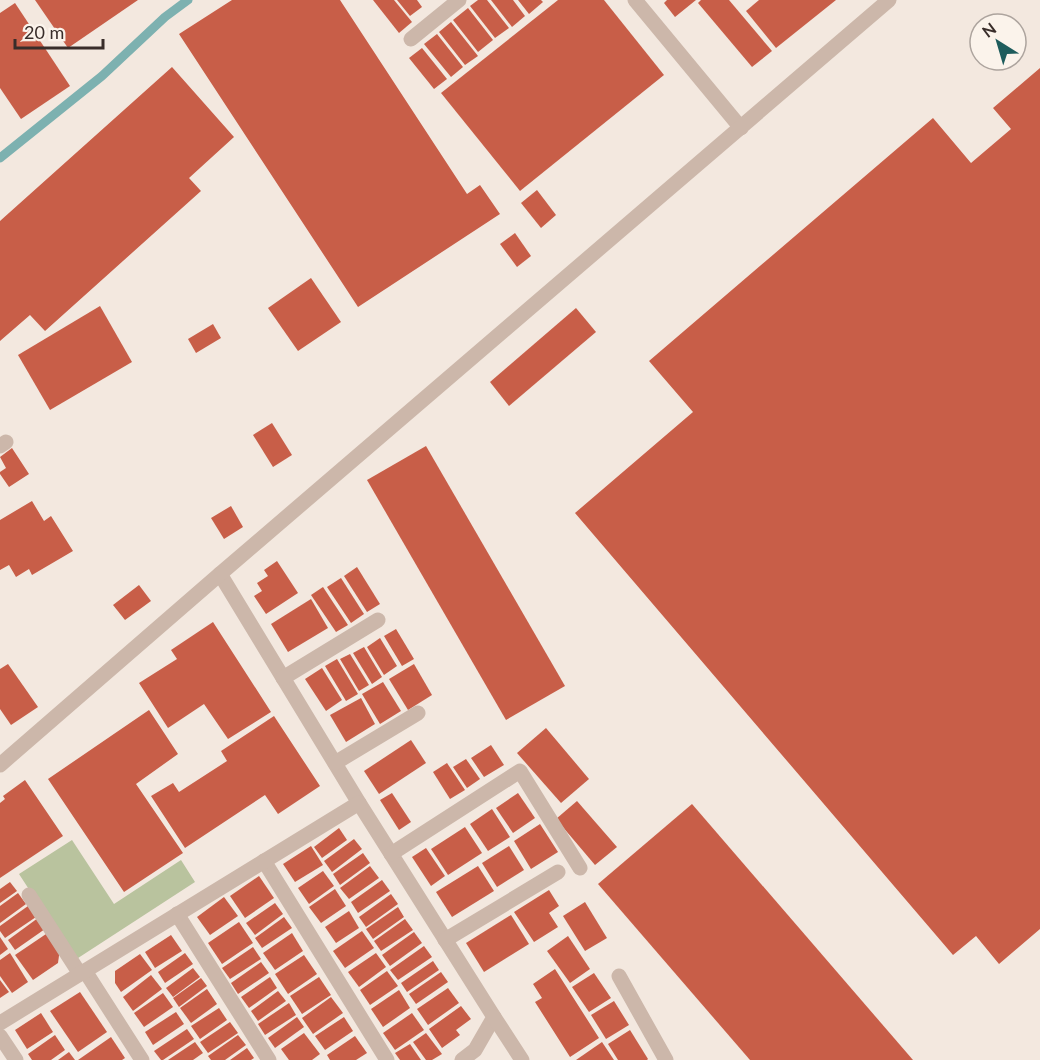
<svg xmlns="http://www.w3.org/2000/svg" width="1040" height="1060" viewBox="0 0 1040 1060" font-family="Lato,sans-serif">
<rect width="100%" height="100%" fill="#f3e8df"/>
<!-- green -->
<polygon fill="#b9c39e" points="72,840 114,904 181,860 195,882 75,960 19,874"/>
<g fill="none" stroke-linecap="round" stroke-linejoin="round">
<!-- stream -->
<polyline stroke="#7db1b0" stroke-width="9" points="0,158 102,76 165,17 188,0"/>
</g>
<!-- building -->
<g fill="#c85e48">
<polygon points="35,0 138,0 68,48"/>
<polygon points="232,0 340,0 467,194 480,185 500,214 358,307 179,34"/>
<polygon points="373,0 394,0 412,22 399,33"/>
<polygon points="397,0 417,0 422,7 410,16"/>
<polygon points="478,0 487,0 509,28 495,38 470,6"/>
<polygon points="491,0 513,0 525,16 512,27"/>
<polygon points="518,0 541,0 543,2 529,14"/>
<polygon points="558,0 604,0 664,75 520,191 441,93"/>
<polygon points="667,0 696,0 675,17 664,3"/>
<polygon points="701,0 729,0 772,51 752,67 698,3"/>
<polygon points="759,0 836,0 776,48 746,11"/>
<polygon points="15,3 70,86 21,119 0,88 0,13"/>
<polygon points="468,8 493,40 478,52 453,20"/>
<polygon points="451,22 478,56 465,65 439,32"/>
<polygon points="437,34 463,67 451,77 424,44"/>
<polygon points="422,48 447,79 434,89 409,58"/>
<polygon points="172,67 234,137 189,178 201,191 45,331 30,315 0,341 0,221"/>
<polygon points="1040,68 1040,929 999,964 976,936 953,955 575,513 693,412 649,361 933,118 971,163 1011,129 993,108"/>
<polygon points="537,190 556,215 541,228 521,203"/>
<polygon points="515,233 531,256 517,267 500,244"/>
<polygon points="311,278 341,322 298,351 268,308"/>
<polygon points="100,306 132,362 50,410 18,355"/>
<polygon points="576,308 596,332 509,406 490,382"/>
<polygon points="213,324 221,338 196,353 188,339"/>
<polygon points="272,423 292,455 273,467 253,435"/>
<polygon points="426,446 565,686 506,720 367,480"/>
<polygon points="12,448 29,474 9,487 0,474 0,472 6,468 0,457"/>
<polygon points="32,501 44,521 51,516 73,551 32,575 29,569 16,577 9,565 0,570 0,520"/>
<polygon points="231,506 243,527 224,539 211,518"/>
<polygon points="277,561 298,593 266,614 254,596 262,591 257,583 268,576 264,570"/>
<polygon points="357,567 380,604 367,612 344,576"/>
<polygon points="341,578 364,614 351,623 327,587"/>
<polygon points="139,585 151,601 125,620 113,605"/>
<polygon points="323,587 348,625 336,632 311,595"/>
<polygon points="311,599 328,628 288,652 271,624"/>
<polygon points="213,622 271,712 228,739 204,704 168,728 139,683 177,659 171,650"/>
<polygon points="396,629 414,659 402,666 384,636"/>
<polygon points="380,638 397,666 384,675 367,647"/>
<polygon points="364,647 382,677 372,684 353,653"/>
<polygon points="350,654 369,685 359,691 340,659"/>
<polygon points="337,659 358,694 346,701 325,666"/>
<polygon points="8,664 38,707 11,725 0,709 0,669"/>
<polygon points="414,664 432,695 408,710 389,679"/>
<polygon points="322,668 342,700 326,711 305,679"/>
<polygon points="383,682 401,711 380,724 362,694"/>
<polygon points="361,698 375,724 346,742 330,715"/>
<polygon points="149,710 178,754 136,784 183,853 124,892 48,779"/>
<polygon points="274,716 320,786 278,814 265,795 185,848 151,796 173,783 179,792 227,761 221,751"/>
<polygon points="546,728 589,779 561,803 517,753"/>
<polygon points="411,740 426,763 379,794 364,771"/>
<polygon points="491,745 504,765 484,777 471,758"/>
<polygon points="466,759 480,779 467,788 453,767"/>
<polygon points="447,763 465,790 450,799 433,772"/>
<polygon points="25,780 63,836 0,878 0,803 5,799 3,796"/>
<polygon points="392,793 411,822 399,830 380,800"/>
<polygon points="518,793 535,818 513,833 496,808"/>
<polygon points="577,801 617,847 595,865 556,819"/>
<polygon points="692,804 913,1060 750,1060 598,884"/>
<polygon points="492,809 510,837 488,851 470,824"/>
<polygon points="540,824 558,852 531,869 514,841"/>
<polygon points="465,827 482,853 448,875 431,849"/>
<polygon points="339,828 347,840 322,858 314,847"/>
<polygon points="354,839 362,849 332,872 324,861"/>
<polygon points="311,846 323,865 295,882 283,864"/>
<polygon points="509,846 524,870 497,887 482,863"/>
<polygon points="426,848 445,876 431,886 412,857"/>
<polygon points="363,853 370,863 340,885 333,874"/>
<polygon points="370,866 379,878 349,899 340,888"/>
<polygon points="478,866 494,891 452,917 436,892"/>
<polygon points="323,871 334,886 309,904 298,888"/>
<polygon points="259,876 274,898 245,918 230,896"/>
<polygon points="382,880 390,891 358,913 351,902"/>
<polygon points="10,882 17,891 0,903 0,889"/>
<polygon points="335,889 346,906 321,923 309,907"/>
<polygon points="549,890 559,906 549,913 558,927 534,942 514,912"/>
<polygon points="18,893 26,904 0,923 0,906"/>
<polygon points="391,894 398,904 366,927 359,917"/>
<polygon points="224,897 238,916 210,935 197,917"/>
<polygon points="585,902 607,938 585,951 563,916"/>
<polygon points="275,903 283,914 255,935 246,923"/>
<polygon points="28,906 36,917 5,938 0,931 0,926"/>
<polygon points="398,907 404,917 373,939 366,929"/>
<polygon points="349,911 359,928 336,943 325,927"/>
<polygon points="511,915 529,944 484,972 466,943"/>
<polygon points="284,917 292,928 262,948 255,938"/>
<polygon points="38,918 45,929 15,950 8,940"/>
<polygon points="405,919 413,930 381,951 374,941"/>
<polygon points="239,922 253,943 222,964 208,943"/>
<polygon points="362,931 374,948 345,968 333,951"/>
<polygon points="49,932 60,948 58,963 33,980 15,955"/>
<polygon points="414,932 422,943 390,966 382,955"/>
<polygon points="292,933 303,951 275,970 263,953"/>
<polygon points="171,935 182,951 155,968 145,952"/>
<polygon points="568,936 590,969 570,983 547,951"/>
<polygon points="0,937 8,949 0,955"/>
<polygon points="424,946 432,957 398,980 390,970"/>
<polygon points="253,947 261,959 230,979 222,968"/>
<polygon points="10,953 28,982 12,993 0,976 0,960"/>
<polygon points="185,953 193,964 165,983 158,972"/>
<polygon points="376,953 386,967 359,987 348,972"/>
<polygon points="140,954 152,970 121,992 115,983 115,971"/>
<polygon points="304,955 317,974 288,994 275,974"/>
<polygon points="433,961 439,970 407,992 401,983"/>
<polygon points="261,962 269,973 238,994 231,983"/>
<polygon points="193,968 200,977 173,997 166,988"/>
<polygon points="555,969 599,1038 570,1057 535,1002 542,998 533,984"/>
<polygon points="387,971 398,986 370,1005 360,990"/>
<polygon points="441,972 448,982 416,1004 409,994"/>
<polygon points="594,973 611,998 589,1012 572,987"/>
<polygon points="151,975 162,989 133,1011 123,997"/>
<polygon points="270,977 277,988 249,1008 241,997"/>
<polygon points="319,977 331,995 302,1014 290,996"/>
<polygon points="201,978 207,986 179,1007 173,998"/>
<polygon points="0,980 9,992 0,998"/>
<polygon points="448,988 459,1003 428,1025 417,1009"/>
<polygon points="207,989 217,1004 191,1023 180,1008"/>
<polygon points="399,990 410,1008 383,1027 371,1009"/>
<polygon points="278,991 286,1001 258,1021 251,1011"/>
<polygon points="80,992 107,1032 78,1052 50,1011"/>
<polygon points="163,993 173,1007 144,1027 134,1013"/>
<polygon points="331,997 343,1013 313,1034 302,1018"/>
<polygon points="614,1001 629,1025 606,1039 591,1015"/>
<polygon points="289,1003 296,1015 265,1035 258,1024"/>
<polygon points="461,1006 471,1019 456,1030 460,1035 442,1048 429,1029"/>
<polygon points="219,1008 227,1020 200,1039 191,1026"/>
<polygon points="176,1012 184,1024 153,1045 145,1032"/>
<polygon points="41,1013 53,1032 27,1049 15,1030"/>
<polygon points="412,1013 424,1030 395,1050 383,1033"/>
<polygon points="297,1017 304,1027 275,1048 268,1038"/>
<polygon points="344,1017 353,1031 325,1050 315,1036"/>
<polygon points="230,1022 238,1033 208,1053 200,1042"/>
<polygon points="187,1029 194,1039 163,1060 161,1060 154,1051"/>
<polygon points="630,1030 648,1059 647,1060 618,1060 608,1044"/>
<polygon points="304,1033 320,1054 312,1060 289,1060 281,1049"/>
<polygon points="426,1033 442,1054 432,1060 426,1060 413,1042"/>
<polygon points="55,1035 65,1050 51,1060 32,1060 28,1054"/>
<polygon points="238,1035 246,1045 225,1060 211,1060 208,1056"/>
<polygon points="355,1036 367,1053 356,1060 330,1060 327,1055"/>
<polygon points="111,1037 125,1058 122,1060 78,1060"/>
<polygon points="195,1042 203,1053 193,1060 168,1060"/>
<polygon points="602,1042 614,1060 576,1060"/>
<polygon points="410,1044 421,1060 400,1060 395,1053"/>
<polygon points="247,1048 254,1058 251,1060 230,1060"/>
<polygon points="69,1052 75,1060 58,1060"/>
</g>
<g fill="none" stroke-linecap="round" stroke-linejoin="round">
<!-- minor -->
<g stroke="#ccb7aa" stroke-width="15">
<polyline points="635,0 741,128"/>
<polyline points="411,39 459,0"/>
<polyline points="0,446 6,442"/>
<polyline points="220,574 359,803 494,1017 475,1050 462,1060"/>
<polyline points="283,678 378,620"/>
<polyline points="335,763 418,713"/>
<polyline points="0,765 220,574 889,0"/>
<polyline points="391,854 520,771 580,868"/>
<polyline points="264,861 387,1060"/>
<polyline points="29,895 80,974"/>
<polyline points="177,914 269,1060"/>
<polyline points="445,940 558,872"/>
<polyline points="85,971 142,1060"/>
<polyline points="619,976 666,1060"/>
<polyline points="494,1017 522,1060"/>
<polyline points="0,1023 359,803"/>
<polyline points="0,1036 16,1060"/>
</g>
</g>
<!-- north arrow -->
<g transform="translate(998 42) rotate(323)"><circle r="28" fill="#fbf3eb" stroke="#ada49e" stroke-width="1.5"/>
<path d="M0-4.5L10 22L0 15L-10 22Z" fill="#1e5c5c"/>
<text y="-9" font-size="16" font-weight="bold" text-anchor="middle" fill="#392d2a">N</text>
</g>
<!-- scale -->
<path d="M15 39v9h88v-9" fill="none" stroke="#392d2a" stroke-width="3"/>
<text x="24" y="39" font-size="18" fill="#392d2a" stroke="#fbf3eb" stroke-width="4.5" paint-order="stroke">20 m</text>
</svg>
